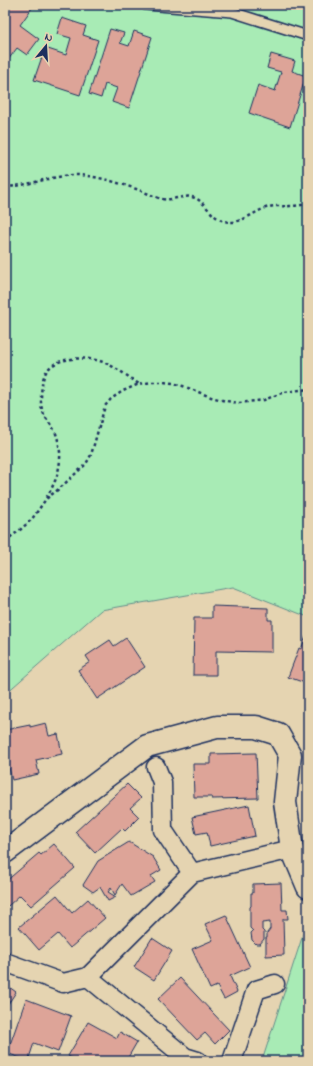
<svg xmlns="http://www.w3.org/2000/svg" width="313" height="1066" viewBox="0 0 313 1066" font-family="'Indie Flower',sans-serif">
<rect width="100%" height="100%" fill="#e5d4b1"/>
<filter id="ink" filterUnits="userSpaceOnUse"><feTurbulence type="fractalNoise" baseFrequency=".025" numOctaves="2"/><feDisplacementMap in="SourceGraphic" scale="8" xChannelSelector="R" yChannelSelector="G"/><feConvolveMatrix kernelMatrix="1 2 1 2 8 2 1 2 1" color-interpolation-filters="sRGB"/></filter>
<g filter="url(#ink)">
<!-- green -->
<g fill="#a8ebb5" stroke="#628d8a">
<polygon points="5,5 308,5 308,617 233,587 101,610 5,694"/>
<polygon points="308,919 308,1061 262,1061"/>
</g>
<!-- building -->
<g fill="#dda498" stroke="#1b2f5e">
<polygon points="8,5 28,5 32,8 20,25 39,39 27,55 17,48 5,64 5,9"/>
<polygon points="62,18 86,26 83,35 98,40 80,95 34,80 45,48 66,55 71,38 57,34"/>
<polygon points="110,29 124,33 120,43 129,46 134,31 152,37 129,108 112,102 117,88 105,84 101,98 89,94"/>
<polygon points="271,54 295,61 292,71 306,76 290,127 249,113 258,85 275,91 281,72 267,68"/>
<polygon points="212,606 268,608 268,620 272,620 272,652 216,651 216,675 193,675 194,618 212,618"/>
<polygon points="308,632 308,684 288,677 299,648 301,649"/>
<polygon points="126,638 145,667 97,699 78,670 90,662 86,656 110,640 114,646"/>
<polygon points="46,723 49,736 58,734 62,754 36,760 39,774 12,780 9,768 5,769 5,730 30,725 30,727"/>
<polygon points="256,753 258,798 212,799 212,797 194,797 193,764 211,764 211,754"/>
<polygon points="127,784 141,798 130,808 139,817 125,831 122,828 95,853 75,832"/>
<polygon points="249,805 255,836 210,846 207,832 196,834 192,817"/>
<polygon points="129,842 153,857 161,870 151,876 155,882 131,896 122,884 115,895 111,888 108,892 116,897 108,901 100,887 93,892 83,885 98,861"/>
<polygon points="54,844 75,868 31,906 20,895 8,906 5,903 5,882 39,853 41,855"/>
<polygon points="281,883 282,910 287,910 288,919 283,919 284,955 266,956 266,938 267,938 267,933 270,929 270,922 262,923 262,930 264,932 264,939 260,944 256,944 252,940 251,933 253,931 250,928 250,907 251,906 251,893 253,893 253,884"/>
<polygon points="57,895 72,913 88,899 105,918 70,948 58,934 39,950 19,927"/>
<polygon points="226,915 250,967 230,976 237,992 224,999 217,986 210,989 192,949 213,940 205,924"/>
<polygon points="152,938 172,951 154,980 134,967"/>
<polygon points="180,978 229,1030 215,1044 205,1033 197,1040 158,999"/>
<polygon points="5,984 16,992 6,1007 5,1007"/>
<polygon points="26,999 71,1016 58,1052 34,1043 28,1061 7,1053"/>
<polygon points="88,1022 117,1038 120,1032 137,1042 126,1061 78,1061 68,1056"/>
</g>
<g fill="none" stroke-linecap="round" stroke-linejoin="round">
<defs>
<polyline id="lane" points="146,5 232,12 308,36"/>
<g id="street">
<polyline points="156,767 162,782 163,830 192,873"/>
<polyline points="5,962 63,983 88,977 185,1057 198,1061"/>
<polyline points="88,977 192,873 292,849"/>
<polyline points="232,1061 256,990 275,984"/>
</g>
<polyline id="secondary" points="5,852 147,746 217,727 256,727 278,734 290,755 285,802 292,849 308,887"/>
</defs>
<!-- lane casing -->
<use href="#lane" stroke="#1b2f5e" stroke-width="12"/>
<!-- street casing -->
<use href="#street" stroke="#1b2f5e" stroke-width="21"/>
<!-- secondary casing -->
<use href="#secondary" stroke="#1b2f5e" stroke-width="25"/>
<!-- path -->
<g stroke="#1b2f5e" stroke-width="2.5" stroke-dasharray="3 3" stroke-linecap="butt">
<path d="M5,187c24,-1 48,-12 72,-12 22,1 45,9 65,16 7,3 13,6 20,8 10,2 21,-4 30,-2 16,4 18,25 40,25 14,-1 24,-12 37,-15 7,-2 14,0 21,-1 6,0 12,-1 18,-2"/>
<path d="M46,498c9,-14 15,-29 14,-46 -1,-7 -2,-14 -5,-21 -5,-8 -13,-16 -14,-27 0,-8 0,-22 4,-30 8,-18 42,-18 58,-12 13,5 24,14 36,22"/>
<polyline points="5,541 20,530 32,519 46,499 60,488 86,464 91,455 105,406 111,399 123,391 139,384 152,382 163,382 173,383 183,386 211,397 226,401 239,403 264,400 284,392 308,389"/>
</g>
<!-- lane -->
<use href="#lane" stroke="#e5d4b1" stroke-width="9"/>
<!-- street -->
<use href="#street" stroke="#e5d4b1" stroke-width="18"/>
<!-- secondary -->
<use href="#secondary" stroke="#e5d4b1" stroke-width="22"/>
</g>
</g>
<!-- margin -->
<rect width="313" height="1066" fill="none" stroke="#e5d4b1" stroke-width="20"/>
<rect x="10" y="10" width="293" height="1046" fill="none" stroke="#1b2f5e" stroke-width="1.5" filter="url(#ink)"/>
<!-- north arrow -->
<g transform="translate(46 46) rotate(18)" stroke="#e5d4b1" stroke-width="3" paint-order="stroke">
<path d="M0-3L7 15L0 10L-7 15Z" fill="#1b2f5e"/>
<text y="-6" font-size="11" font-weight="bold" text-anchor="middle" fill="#1b2f5e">N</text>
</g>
</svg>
